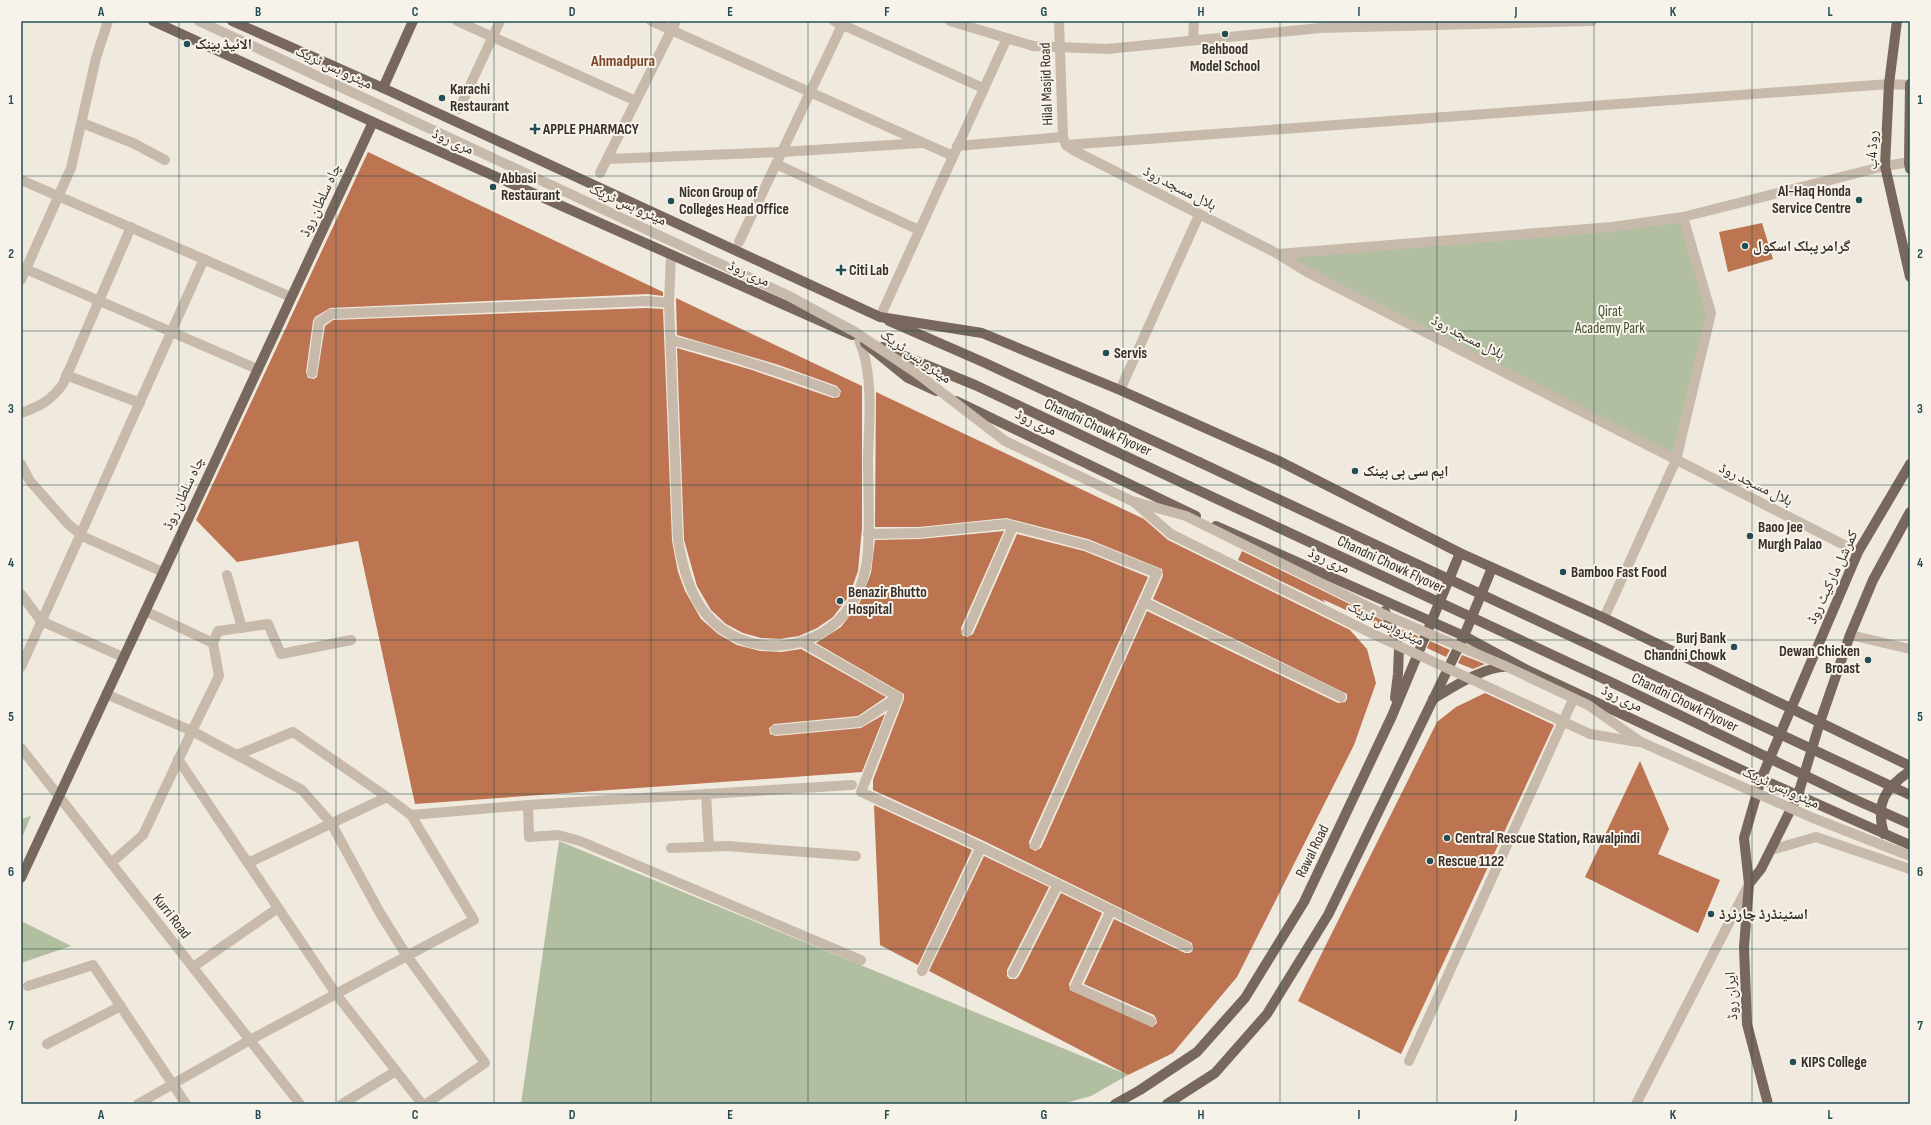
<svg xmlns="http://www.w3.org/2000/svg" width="1931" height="1125" viewBox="0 0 1931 1125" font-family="'Sofia Sans Condensed','Noto Naskh Arabic',sans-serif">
<rect width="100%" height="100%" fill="#f0e9de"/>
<!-- green -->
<g fill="#b1be9f">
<polygon points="1683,217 1711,313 1676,460 1278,254"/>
<polygon points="31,816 21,840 21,819"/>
<polygon points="559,841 1128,1075 1091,1096 1062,1104 521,1104"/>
<polygon points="21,921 71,946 21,963"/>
</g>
<!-- building -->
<g fill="#bc7451">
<polygon points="368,152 663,292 663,296 647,294 330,308 315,317 313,321 306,372 308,378 314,379 317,377 325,326 333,320 647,308 663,309 672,541 678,572 685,591 701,619 718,634 737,645 760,651 781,652 801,649 886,697 858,716 774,724 769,728 770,734 776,736 861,728 885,714 862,772 415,804 358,541 237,562 196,520"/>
<polygon points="1762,223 1773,259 1728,272 1719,232"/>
<polygon points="676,298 862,386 862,528 858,571 849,596 833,617 817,628 799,636 780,639 761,638 743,633 726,624 711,610 697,586 684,540 677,348 752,370 833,398 839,397 841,391 837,386 776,364 677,335"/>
<polygon points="876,392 1144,519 1168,540 1350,630 1367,649 1376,683 1354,745 1237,977 1173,1053 1128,1075 929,971 984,856 1049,887 1007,970 1007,976 1010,979 1016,979 1019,976 1061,893 1102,913 1069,984 1070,990 1152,1027 1157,1023 1156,1018 1154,1015 1084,984 1114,919 1185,953 1190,953 1193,950 1192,943 984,841 873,790 873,780 904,699 904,694 816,643 841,627 860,602 871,573 875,540 920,539 1004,531 961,628 962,635 967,637 973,634 1017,534 1084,551 1148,577 1029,842 1030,848 1035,851 1041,848 1147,611 1338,703 1345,702 1347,699 1347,694 1153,599 1163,576 1162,569 1088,539 1006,518 919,527 875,527"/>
<polygon points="1242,551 1382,620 1385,628 1322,599 1326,603 1238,560"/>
<polygon points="1398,628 1418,636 1416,643 1401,636"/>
<polygon points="1430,641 1450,650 1446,657 1427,648"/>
<polygon points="1462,655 1485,664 1473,669 1458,663"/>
<polygon points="1485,693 1554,725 1401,1054 1298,1001 1437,722 1456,707"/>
<polygon points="1640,761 1669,829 1658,854 1720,880 1698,933 1585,877"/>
<polygon points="874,805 972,850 918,965 880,945"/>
</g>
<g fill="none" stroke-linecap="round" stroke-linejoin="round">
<!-- minor -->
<g stroke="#c8baab" stroke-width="10">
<polyline points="457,21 636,101"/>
<polyline points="651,21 953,156"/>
<polyline points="834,21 983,88"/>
<polyline points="950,21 1033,46 1107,49 1320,28 1592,21"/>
<polyline points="1059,21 1063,137 1066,145 1073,150 1278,254 1307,272 1858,552"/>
<polyline points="1193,40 1194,21"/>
<polyline points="459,109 500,21"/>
<polyline points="82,123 133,143 165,160"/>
<polyline points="1066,145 1889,84 1910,85"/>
<polyline points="957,146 1063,137"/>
<polyline points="607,159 782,152 922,143"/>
<polyline points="776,164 919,230"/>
<polyline points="600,173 676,21"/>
<polyline points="21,180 291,297"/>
<polyline points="739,242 844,21"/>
<polyline points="1278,254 1612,227 1683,217 1885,166 1910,162"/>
<path d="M671,255l-2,48 9,238c5,26 11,52 28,73 38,46 113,41 145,-9 10,-15 16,-36 17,-54 2,-31 0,-63 0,-94 1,-31 4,-63 -2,-94 -1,-8 -5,-17 -8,-26"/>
<polyline points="21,267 257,369"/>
<polyline points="21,280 71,168 96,58 108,21"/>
<polyline points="880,317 1007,38"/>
<path d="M671,340c56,14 110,32 164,52"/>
<polyline points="312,373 319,322 331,314 647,301 669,303"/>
<polyline points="66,375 140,403"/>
<polyline points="1120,390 1199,215"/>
<path d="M21,413c20,-7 29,-12 42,-29l68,-157"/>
<polyline points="21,464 30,481 68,524 84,537 163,572"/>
<polyline points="868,534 919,533 1006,524 1086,545 1157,573 1035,845"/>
<polyline points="227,575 242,628"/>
<polyline points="21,594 41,621 123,657"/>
<polyline points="1144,602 1341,697"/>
<polyline points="1604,618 1676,460 1711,313 1683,217"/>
<polyline points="967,631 1013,526"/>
<polyline points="1850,635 1910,649"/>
<polyline points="802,642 898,697 861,792 962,838 1187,947"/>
<polyline points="213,643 218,631 268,624 281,654 351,640"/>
<polyline points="21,667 204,259"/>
<polyline points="106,694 192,731 219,676 213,643 145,611"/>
<polyline points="775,730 860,722 898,697"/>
<polyline points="21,748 300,1104"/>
<polyline points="237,755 293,732 387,797"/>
<polyline points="178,759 336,994 422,1104"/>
<polyline points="706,794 709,847"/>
<polyline points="528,805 529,837 558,835 580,841 861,960"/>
<polyline points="671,848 727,846 856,856"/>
<polyline points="1771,850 1816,837 1910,869"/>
<polyline points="111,863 143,835 192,731 302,790 331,823 380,913 407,956 485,1063 426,1104"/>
<polyline points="248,863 387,797 411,815 528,805 852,785"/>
<polyline points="1111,910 1075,987 1151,1021"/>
<polyline points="193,967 278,908"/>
<polyline points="922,971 981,847"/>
<polyline points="1013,973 1058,884"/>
<polyline points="28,986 93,965 186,1104"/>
<polyline points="47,1044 121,1006"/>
<polyline points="1409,1061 1576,693"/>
<polyline points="138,1104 250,1040 474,920 411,815"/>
<polyline points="342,1104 396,1071"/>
<polyline points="1636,1104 1749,884"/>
</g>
<!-- major -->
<g stroke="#77675c" stroke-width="10">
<polyline points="153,21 373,122 852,335"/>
<polyline points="232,21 383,88 880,317 982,333 1120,390 1279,461 1460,553 1604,618 1910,766"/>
<polyline points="1897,21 1889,84 1885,166 1910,277"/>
<polyline points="1910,84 1909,163 1910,169"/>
<polyline points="383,88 413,21"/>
<polyline points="889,321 983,362 1199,462"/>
<polyline points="865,343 908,378 936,391"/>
<polyline points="882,347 975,385 1189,486"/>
<polyline points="956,401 1196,516"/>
<polyline points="1216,526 1464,636 1525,669 1761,779 1910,845"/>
<polyline points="1385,611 1399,648 1398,674 1395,698"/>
<path d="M1433,699c20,-12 53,-34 76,-32"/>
<path d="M1884,834c-9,-31 1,-46 26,-63"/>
<polyline points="21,878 373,122"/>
<polyline points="1749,884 1761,869 1798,795 1820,722 1850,635 1873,580 1910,512"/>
<polyline points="1115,1104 1140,1090 1197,1052 1245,998 1304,902 1392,716 1460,553"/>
<polyline points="1167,1104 1215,1073 1267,1014 1328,915 1464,636 1492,568"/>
<polyline points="1768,1104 1747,1024 1744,947 1749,884 1744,838 1761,779 1858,552 1910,464"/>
</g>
<!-- minor-bridge -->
<g stroke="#c8baab" stroke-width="10">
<polyline points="199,21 787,295 855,332 918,374 1005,441 1132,501 1186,516 1383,614 1503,665 1588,705 1641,742 1813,818 1910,856"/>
<polyline points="1135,503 1171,534 1373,634 1590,734 1638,742"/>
</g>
<!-- major-bridge -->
<g stroke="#77675c" stroke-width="10">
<polyline points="1199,462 1910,795"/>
<polyline points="1189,486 1615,684 1856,800 1910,824"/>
</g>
</g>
<!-- grid -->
<path fill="none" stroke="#224d54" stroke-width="1" stroke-opacity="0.55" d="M179,21v1083M336,21v1083M494,21v1083M651,21v1083M808,21v1083M966,21v1083M1123,21v1083M1280,21v1083M1437,21v1083M1594,21v1083M1752,21v1083M21,176h1889M21,331h1889M21,485h1889M21,640h1889M21,794h1889M21,949h1889"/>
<!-- markers -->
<g fill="#224d54" stroke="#f8f3ea" stroke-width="1.5">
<circle cx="1225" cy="34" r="4"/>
<circle cx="187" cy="44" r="4"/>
<circle cx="442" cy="98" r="4"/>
<path d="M533 123h4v4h4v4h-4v4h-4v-4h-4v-4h4z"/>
<circle cx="493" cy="187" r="4"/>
<circle cx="1859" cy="200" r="4"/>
<circle cx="671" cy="201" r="4"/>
<circle cx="1745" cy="246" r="4"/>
<path d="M839 264h4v4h4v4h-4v4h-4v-4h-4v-4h4z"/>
<circle cx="1106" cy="353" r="4"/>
<circle cx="1355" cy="471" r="4"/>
<circle cx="1750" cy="536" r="4"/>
<circle cx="1563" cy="572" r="4"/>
<circle cx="840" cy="601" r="4"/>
<circle cx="1734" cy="647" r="4"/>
<circle cx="1868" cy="660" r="4"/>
<circle cx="1447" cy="838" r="4"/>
<circle cx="1430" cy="861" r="4"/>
<circle cx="1711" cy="914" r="4"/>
<circle cx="1793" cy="1062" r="4"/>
</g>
<g text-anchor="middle" stroke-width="4" stroke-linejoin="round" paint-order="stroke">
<!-- poi labels -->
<g font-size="15" font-weight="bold" fill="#362f2a" stroke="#f8f3ea" text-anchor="start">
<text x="195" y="49">الائیڈ بینک</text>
<text x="1225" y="54" text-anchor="middle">Behbood<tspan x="1225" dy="17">Model School</tspan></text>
<text x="450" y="94">Karachi<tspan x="450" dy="17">Restaurant</tspan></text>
<text x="543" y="134">APPLE PHARMACY</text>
<text x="501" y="183">Abbasi<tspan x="501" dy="17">Restaurant</tspan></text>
<text x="1851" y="196" text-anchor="end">Al-Haq Honda<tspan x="1851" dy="17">Service Centre</tspan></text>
<text x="679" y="197">Nicon Group of<tspan x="679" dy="17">Colleges Head Office</tspan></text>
<text x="1753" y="251">گرامر پبلک اسکول</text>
<text x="849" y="275">Citi Lab</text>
<text x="1114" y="358">Servis</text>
<text x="1363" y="476">ایم سی بی بینک</text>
<text x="1758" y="532">Baoo Jee<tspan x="1758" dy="17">Murgh Palao</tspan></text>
<text x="1571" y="577">Bamboo Fast Food</text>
<text x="848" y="597">Benazir Bhutto<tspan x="848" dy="17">Hospital</tspan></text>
<text x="1726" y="643" text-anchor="end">Burj Bank<tspan x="1726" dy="17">Chandni Chowk</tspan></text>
<text x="1860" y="656" text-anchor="end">Dewan Chicken<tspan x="1860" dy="17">Broast</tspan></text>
<text x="1455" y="843">Central Rescue Station, Rawalpindi</text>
<text x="1438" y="866">Rescue 1122</text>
<text x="1719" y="919">اسٹینڈرڈ چارٹرڈ</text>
<text x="1801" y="1067">KIPS College</text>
</g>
<!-- street labels -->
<g font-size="15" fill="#362f2a" stroke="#f8f3ea">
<text transform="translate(334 67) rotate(25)" y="5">میٹرو بس ٹریک</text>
<text transform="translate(1046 84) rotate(-92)" y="5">Hilal Masjid Road</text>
<text transform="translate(453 141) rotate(24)" y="5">مری روڈ</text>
<text transform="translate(1872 150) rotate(-90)" y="5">روڈ 4ب</text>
<text transform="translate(1180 188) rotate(27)" y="5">ہلال مسجد روڈ</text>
<text transform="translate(320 200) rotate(-65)" y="5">چاہ سلطان روڈ</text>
<text transform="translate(628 204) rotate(24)" y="5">میٹرو بس ٹریک</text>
<text transform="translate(749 273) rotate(24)" y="5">مری روڈ</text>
<text transform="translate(1468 337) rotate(27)" y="5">ہلال مسجد روڈ</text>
<text transform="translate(916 356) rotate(35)" y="5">میٹرو بس ٹریک</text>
<text transform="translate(1036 422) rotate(25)" y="5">مری روڈ</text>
<text transform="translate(1098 427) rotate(25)" y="5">Chandni Chowk Flyover</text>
<text transform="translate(1756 484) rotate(26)" y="5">ہلال مسجد روڈ</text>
<text transform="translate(183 493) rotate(-65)" y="5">چاہ سلطان روڈ</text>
<text transform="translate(1329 560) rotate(24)" y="5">مری روڈ</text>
<text transform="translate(1391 564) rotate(25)" y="5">Chandni Chowk Flyover</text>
<text transform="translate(1832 577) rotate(-65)" y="5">کمرشل مارکیٹ روڈ</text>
<text transform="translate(1386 623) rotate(26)" y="5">میٹرو بس ٹریک</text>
<text transform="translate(1622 698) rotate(25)" y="5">مری روڈ</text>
<text transform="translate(1685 702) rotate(26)" y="5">Chandni Chowk Flyover</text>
<text transform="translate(1781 787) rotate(24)" y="5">میٹرو بس ٹریک</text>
<text transform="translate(1312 851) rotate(-64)" y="5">Rawal Road</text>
<text transform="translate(172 916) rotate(52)" y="5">Kurri Road</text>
<text transform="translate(1731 996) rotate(-93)" y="5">ایران روڈ</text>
</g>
<!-- park labels -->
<g font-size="15" fill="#43522f" stroke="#f8f3ea">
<text x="1610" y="316">Qirat<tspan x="1610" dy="17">Academy Park</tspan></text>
</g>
<!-- neighbourhood labels -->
<g font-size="16" font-weight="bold" fill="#7e4529" stroke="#f8f3ea">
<text x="623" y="66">Ahmadpura</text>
</g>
</g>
<!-- border -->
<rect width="1931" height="1125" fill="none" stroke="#f8f3ea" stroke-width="44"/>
<rect x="22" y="22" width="1887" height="1081" fill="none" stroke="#224d54" stroke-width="1.5"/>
<g font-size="13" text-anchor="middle" font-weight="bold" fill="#224d54">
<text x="101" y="16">A</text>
<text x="258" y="16">B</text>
<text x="415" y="16">C</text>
<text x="572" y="16">D</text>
<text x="730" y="16">E</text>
<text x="887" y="16">F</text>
<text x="1044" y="16">G</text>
<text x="1201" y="16">H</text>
<text x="1359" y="16">I</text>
<text x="1516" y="16">J</text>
<text x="1673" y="16">K</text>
<text x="1830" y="16">L</text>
<text x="11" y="104">1</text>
<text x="1920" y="104">1</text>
<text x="11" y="258">2</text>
<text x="1920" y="258">2</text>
<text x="11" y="413">3</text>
<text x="1920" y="413">3</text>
<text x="11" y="567">4</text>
<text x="1920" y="567">4</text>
<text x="11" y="721">5</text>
<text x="1920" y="721">5</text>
<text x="11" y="876">6</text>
<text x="1920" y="876">6</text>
<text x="11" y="1030">7</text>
<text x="1920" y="1030">7</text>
<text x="101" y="1119">A</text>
<text x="258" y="1119">B</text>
<text x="415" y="1119">C</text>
<text x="572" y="1119">D</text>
<text x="730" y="1119">E</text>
<text x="887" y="1119">F</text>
<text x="1044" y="1119">G</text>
<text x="1201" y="1119">H</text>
<text x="1359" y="1119">I</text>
<text x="1516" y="1119">J</text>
<text x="1673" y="1119">K</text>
<text x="1830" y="1119">L</text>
</g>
</svg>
